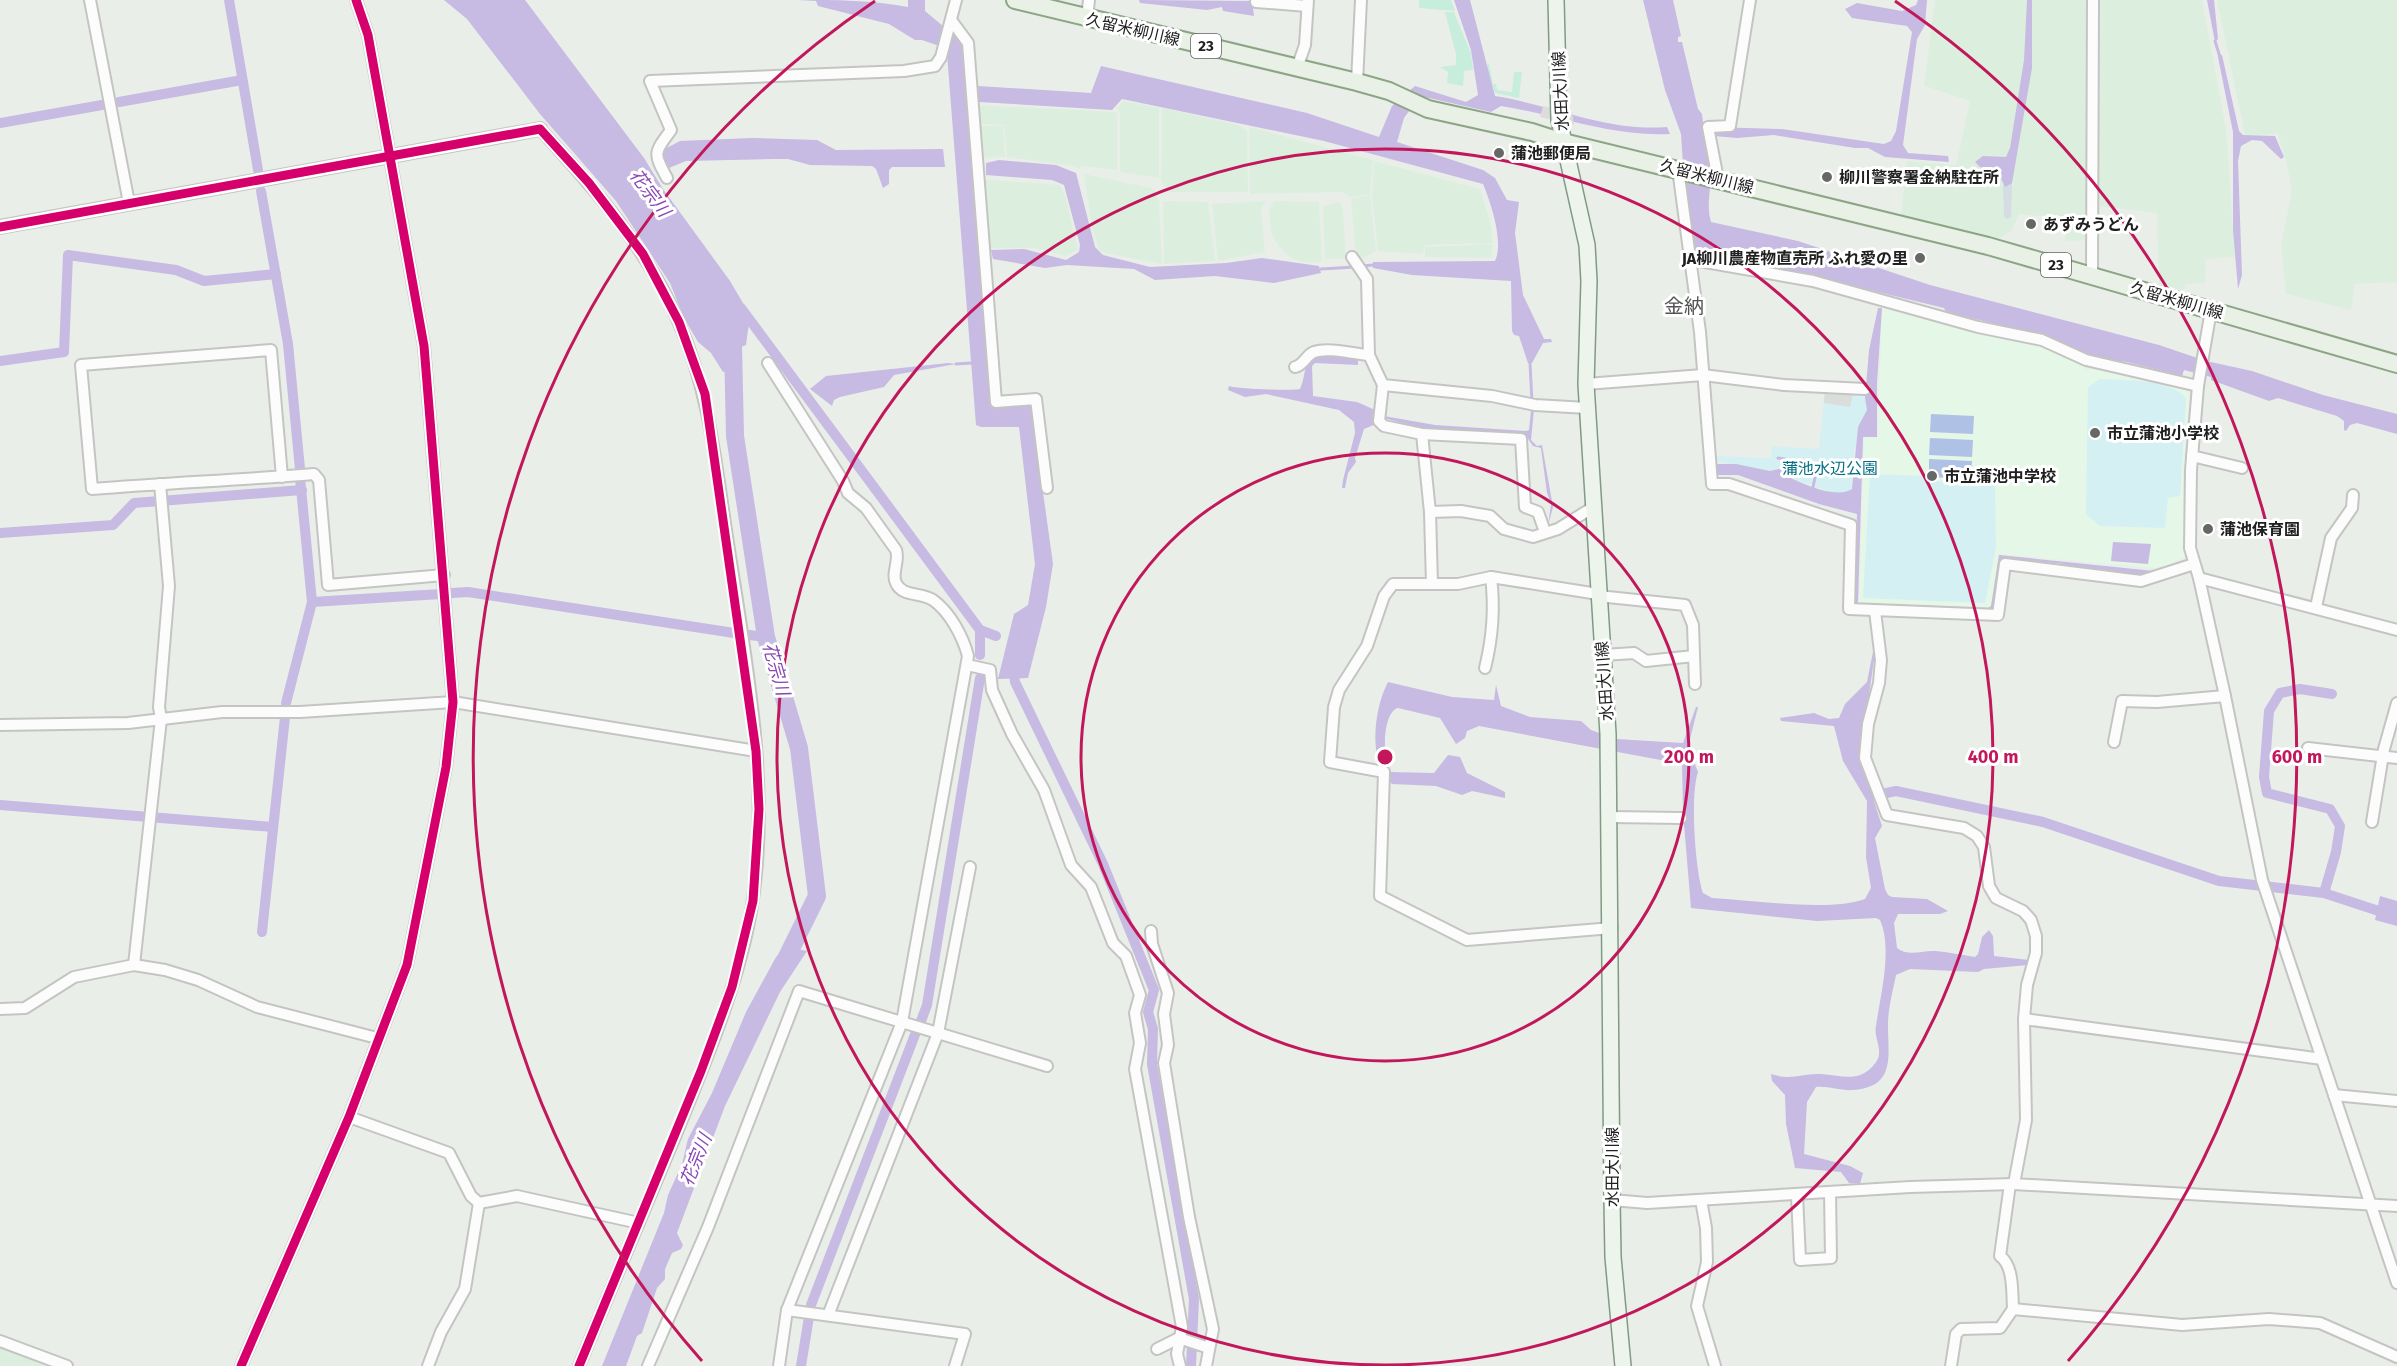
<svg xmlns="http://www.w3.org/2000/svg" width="2397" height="1366" viewBox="0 0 2397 1366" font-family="'Fira Sans','Noto Sans JP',sans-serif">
<rect width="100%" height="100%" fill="#eaeee9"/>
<!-- education -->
<polygon fill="#e5f7e6" points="1882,304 1973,330 2049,348 2084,364 2085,369 2119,371 2183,387 2189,394 2183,472 2184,558 2155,571 2154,568 1998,554 1991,606 1988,607 1859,602 1864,437 1878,437"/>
<!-- farmland -->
<g fill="#dcefdf">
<polygon points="1935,0 2202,0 2226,129 2235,257 2206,259 2205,283 2186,284 2181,296 2159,289 2157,213 2090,205 2088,240 2066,241 2062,218 2019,214 2011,232 1993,241 1901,215 1907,161 1956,165 1970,101 1924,86"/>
<polygon points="2217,0 2397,0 2397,282 2355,284 2351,310 2286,294 2281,246 2292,189 2286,161 2278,134 2245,135"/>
<polygon points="1123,101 1159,108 1159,178 1120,172 1120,113 1117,109"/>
<polygon points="976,105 1113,112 1117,113 1117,170 1081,166 1078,169 1074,166 1007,157 1004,125 979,124"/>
<polygon points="1162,108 1238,125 1247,131 1248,192 1170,192 1161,181"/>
<polygon points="978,126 1003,126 1005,157 981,158"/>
<polygon points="1249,127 1373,160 1370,194 1350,197 1343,192 1250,194"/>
<polygon points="1374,161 1480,189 1491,225 1493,243 1424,245 1423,254 1378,251 1372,197"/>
<polygon points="1084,174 1152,188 1159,201 1162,264 1105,253 1099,249 1092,228"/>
<polygon points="981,179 1060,185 1065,195 1078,250 1066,256 1035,248 987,248"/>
<polygon points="1370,195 1376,251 1363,258 1356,256 1351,199"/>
<polygon points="1163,201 1208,202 1215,261 1164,264"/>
<polygon points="1266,201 1261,208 1265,252 1218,261 1212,204"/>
<polygon points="1274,201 1319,202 1322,260 1318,263 1302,262 1291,258 1279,247 1271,233 1269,209"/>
<polygon points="1337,202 1341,203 1343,210 1346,259 1325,259 1323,206"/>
<polygon points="1493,244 1491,258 1425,257 1425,247"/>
<polygon points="0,1345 57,1366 0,1366"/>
</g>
<!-- grass -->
<g fill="#c7eddd">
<polygon points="1419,0 1451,0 1455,11 1419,8"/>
<polygon points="1445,12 1454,12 1471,54 1473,70 1464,71 1463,86 1447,83 1448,72 1440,67 1456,65 1456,54"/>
<polygon points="1489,64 1493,84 1496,84 1497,90 1512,92 1514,72 1522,72 1519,98 1495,93 1486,65"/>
</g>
<!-- wetland -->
<polygon fill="#d4dce4" points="2012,183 2011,217 2007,219 2004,217 2003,185"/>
<!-- park -->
<g fill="#d4f0f3">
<path d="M2100,379c26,2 68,-1 86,19l-6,98 -12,2 -3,30 -65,-2 -14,-12 2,-127z"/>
<polygon points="1825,388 1868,391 1867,411 1859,427 1852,466 1853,485 1849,491 1837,494 1817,487 1816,490 1823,492 1821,495 1824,496 1819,509 1816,508 1819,493 1813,491 1815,485 1797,481 1784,471 1770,471 1715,461 1714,456 1771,458 1772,446 1819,449"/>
<polygon points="1870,474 1923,476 1927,481 1995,483 1996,547 1985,603 1863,598"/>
</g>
<!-- pitch -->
<g fill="#b0c1e6">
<polygon points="1931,414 1974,416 1973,434 1930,432"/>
<polygon points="1930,438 1973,440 1972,457 1929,455"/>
<polygon points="1929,459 1972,461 1971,479 1929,477"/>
</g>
<!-- parking -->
<polygon fill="#dbdddb" points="1825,388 1854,390 1850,407 1824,403"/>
<!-- water -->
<g fill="#c7bae3">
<polygon points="444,0 525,0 644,158 663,189 730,281 750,315 746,345 738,348 739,368 723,372 711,353 698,342 684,318 670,283 616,201 540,114 467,19"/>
<path d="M798,0c38,0 74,0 110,7v-7h17v11l38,32 27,363h41l22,158 -7,43 -18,71 -30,1 16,-65 14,-9 7,-41 -16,-137h-38l-5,-2 -29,-371 -2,-6 -23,-8h-7l-26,-16 -71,-18 -2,-5z"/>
<polygon points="1139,0 1252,1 1254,16 1223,11 1222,7 1207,10 1140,3"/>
<path d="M1454,0h16l25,96c57,9 113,36 172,31l3,7c-58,3 -112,-19 -169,-28l-10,6 -71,-16 -16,22 -7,24 86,28 12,8 12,22 12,2 -4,31 8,62 21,44h7l1,3 -9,1 -11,20h-4l-9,-27 -5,-1 -2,-4 -1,-50 -99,-6 -39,-7v-6l122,-1c9,-19 -4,-58 -12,-77l-159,-43 -202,-42 -10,11 -133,-8 -1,-16 113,7 10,-27 206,47 72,24 13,-31 23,-20 51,16 12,-7 -7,-45z"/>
<path d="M1643,0h30l8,36 -3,1v5h4l16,67 4,5c2,21 7,41 8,62 1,17 -4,29 1,46l87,19 132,44 229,60 47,16 46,10 71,24 74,19v20l-40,-11 -7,2 -4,6 -2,-1v-9l-7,-5 -59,-18 -9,3 -58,-21v-3l-27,-7 -2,6 -55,-14 -30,-4 -48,-21 -103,-25 -2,-4 -132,-32 -119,-21 -8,-60 -4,-61 -16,-44z"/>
<polygon points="1918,0 1927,0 1925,25 1917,39 1903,145 1908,153 1948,156 1949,162 1885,157 1868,148 1855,148 1774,135 1737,138 1714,136 1713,127 1782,129 1884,144 1891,141 1896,131 1912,32 1907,26 1852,18 1845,9 1857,3 1902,11 1916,5"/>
<polygon points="2027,0 2032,0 2032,68 2012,183 2005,187 1999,174 1980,167 1975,162 1983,156 2006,157 2010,148 2024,60"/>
<polygon points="2207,0 2214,0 2218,39 2215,42"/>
<polygon points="2222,55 2239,131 2243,135 2275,136 2284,157 2281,159 2262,141 2252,140 2241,146 2238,161 2242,275 2238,289 2233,230 2233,132 2218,57"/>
<polygon points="752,138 817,140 836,150 943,149 945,167 892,167 889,170 889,184 883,188 876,169 872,166 810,165 788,159 774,159 686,161 669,168 662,154 663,150 680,141"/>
<polygon points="999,160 1056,165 1076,173 1095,247 1103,255 1150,267 1226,263 1262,258 1319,266 1321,273 1274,283 1215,276 1155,280 1134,269 1067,265 1045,268 993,259 991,250 1024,249 1066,260 1079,252 1080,245 1064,185 1052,180 986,175 986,163"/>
<path d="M1878,308h4l-5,75v54h-14l-5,166 130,5 3,-2 8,-51 155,16 -10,4 -44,-6 -4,2 -31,-2 -2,-5 -62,-6 -7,50 -3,3 -133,-5 -4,-5 3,-87 -38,-10 -81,-29h-21l-1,-11h20l34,7 13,-3 6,9c16,8 48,22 63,12l6,-62 9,-17 -2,-12 4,-48z"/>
<path d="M1322,354l36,4v7l-43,-2 -3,3 1,30 44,6 18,8 1,14 -12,5 -9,29 1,4 -8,11 -3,15h-3l1,-8 12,-47 -1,-11 -15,-12 -73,-16 -21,3 -17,-7 1,-4c8,3 65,5 71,3 8,-18 0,-26 22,-35z"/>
<polygon points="948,363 956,364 894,375 884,387 840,397 834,400 832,406 810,389 826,376"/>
<polygon points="1531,410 1534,410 1531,440 1537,446 1542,445 1553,507 1548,526 1551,504 1547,493 1541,448 1533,446 1526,436 1427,430 1384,418 1384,416 1435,425 1526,431 1529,430"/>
<polygon points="2113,542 2151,544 2148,564 2111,561"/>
<path d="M1874,647v13l-14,98 22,68 -7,12 10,51 3,6 4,2 35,2 21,12 -8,3h-42l-4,9 3,25c11,9 26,2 38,3 13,1 27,4 40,6l3,-3 4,-17 7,-7 4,6 1,20 35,4 -1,5 -44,4 -6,3 -68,-3 -14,6c-3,15 -8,34 -8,50 0,31 8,62 -35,65 -12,1 -24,-4 -37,-3l-9,15 -3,52 46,12 13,7 -3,11 -11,-1 -8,-11 -46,-4 -9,-44 -1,-29 -13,-14 -1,-7c21,7 30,-1 50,0 17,1 35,8 49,-5 4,-4 9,-9 9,-15 1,-9 -5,-18 -3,-28 4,-29 17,-77 4,-106l-4,-2 -59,3 -126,-13 -8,-96 -1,-48 -203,-38 -12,5 -2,7 -9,6 -16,-26 -42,-10c-16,4 -16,53 -7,64l43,1 14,-18 12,2 7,16 38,19v6l-33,-7 -10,4 -26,-9 -44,-2c-25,-21 -18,-76 -4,-102l64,15 42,3 2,-15 5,21 29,11 51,4 10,9 25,9 67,4 13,-36h2l-10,40 10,25c-8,23 -3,97 5,121l9,5c41,2 118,14 153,1l6,-11 -5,-31 1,-56 -24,-40 -9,-35 -53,-5 -1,-3 34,-5 15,6 10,-1 6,-14 22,-22z"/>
<polygon points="2380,896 2397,901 2397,926 2375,920"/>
<polygon points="786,947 807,951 780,992 725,1106 677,1233 683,1245 681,1249 672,1253 665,1269 665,1279 657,1288 642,1333 637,1336 626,1366 602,1366 664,1213 668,1195 682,1164 688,1139 712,1093 746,1012 776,957"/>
</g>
<!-- pier -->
<polygon fill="#dcdddb" points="1543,106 1572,112 1574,125 1540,117"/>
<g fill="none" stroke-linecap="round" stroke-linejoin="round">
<!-- stream -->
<g stroke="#c7bae3" stroke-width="3">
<polyline points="2215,41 2220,57"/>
<polyline points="1362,266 1373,265"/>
<polyline points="1321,269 1355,267"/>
<polyline points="1530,363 1532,402"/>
<polyline points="956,364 971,363"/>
<polyline points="1778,458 1810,463 1816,473 1813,487"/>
</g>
<!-- canal -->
<g stroke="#c7bae3" stroke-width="10">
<polyline points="229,0 258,170"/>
<polyline points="119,102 242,80"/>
<polyline points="0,123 102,105"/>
<polyline points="261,191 288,344 300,469"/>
<polyline points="741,308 980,630 996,636"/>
<polyline points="0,361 64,352 68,255 176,270 204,281 276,274"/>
<polyline points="300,478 312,602 441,594"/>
<polyline points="0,533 113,525 134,503 302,490"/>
<polyline points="452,593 468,592 734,633"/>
<polyline points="980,630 980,655"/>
<polyline points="749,635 766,637"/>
<polyline points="1013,666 1015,682 1103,864 1154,990 1148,1012 1153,1029 1152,1064 1194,1299 1191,1366"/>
<polyline points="286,703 312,602"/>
<polyline points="1872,796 1896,791 2043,822 2219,881 2324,893 2397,917"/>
<polyline points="0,805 273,827"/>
<polyline points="2324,893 2336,852 2340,826 2330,809 2267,793 2264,777 2269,711 2280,693 2300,689 2332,694"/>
<polyline points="262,932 285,717"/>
<polyline points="921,1021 927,1005 980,678"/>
<polyline points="811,1305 916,1032"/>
<polyline points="801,1366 809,1317"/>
</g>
<!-- river -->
<polyline stroke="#c7bae3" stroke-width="18" points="733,345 735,436 766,637 799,748 817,896 781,969"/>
<defs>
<g id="minor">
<polyline points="90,0 129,203"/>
<polyline points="1256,2 1307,6"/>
<polyline points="1087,18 1089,0"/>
<polyline points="951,20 968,43 996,402 1036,399 1047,488"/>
<polyline points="1297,68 1305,45 1308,0"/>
<polyline points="1357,82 1361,0"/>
<path d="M540,129c54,59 108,120 139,194 31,70 37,145 49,220 18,117 42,238 25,356 -11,76 -45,157 -74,228 -33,79 -67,159 -100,239"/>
<polyline points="1678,169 1700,332 1712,484 1729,484 1851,525 1849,609 1998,615 2005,564 2141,581 2194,564"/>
<path d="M667,178c-14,-25 -13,-25 4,-48l-21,-49 254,-10 31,-5 6,-9 15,-57"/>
<polyline points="1718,179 1708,127 1730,126 1750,0"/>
<polyline points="1352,257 1367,279 1369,355 1383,385"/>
<polyline points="1688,259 1813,281 1978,327 2042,340 2086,360 2198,386 2211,310"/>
<polyline points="2092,275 2093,0"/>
<path d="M768,363l75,118 5,12 18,15 30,42c4,11 -5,23 0,33 6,14 25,9 37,17 17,12 30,37 35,56l-66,366 -115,288 -8,56"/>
<path d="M1295,367c9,-2 11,-12 19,-15 15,-5 39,2 55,3"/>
<polyline points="1586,384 1703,375 1784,385 1865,389"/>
<polyline points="2198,386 2191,470 2190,548 2199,578 2225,696 2262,880 2397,1283"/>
<polyline points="1422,434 1521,439 1525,507 1538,512 1545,532"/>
<polyline points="2192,456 2242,468"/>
<path d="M282,477l-11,-127 -190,15 11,124c74,-6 148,-9 222,-15l5,6 9,105 116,-10"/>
<polyline points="1430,512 1461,511 1490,516 1504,529 1533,537 1558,529 1592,508"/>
<polyline points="2199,578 2397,630"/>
<polyline points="1432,584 1430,512 1422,434 1384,426 1379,421 1383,385 1492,396 1535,405 1587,408"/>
<polyline points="1598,594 1491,577 1458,584 1393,584 1384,596 1367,646 1339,690 1334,707 1330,762 1384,772 1380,896 1467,940 1612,928"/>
<polyline points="1598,596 1685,605 1693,625 1695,684"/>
<polyline points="2316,607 2331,538 2352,508 2353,495"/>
<polyline points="1875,611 1881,660 1879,683 1868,724 1865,758 1887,815 1964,828 1977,836 1984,847 1989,886 1996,898 2023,911 2031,920 2036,936 2036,953 2027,985 2024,1019 2026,1120 2014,1184 2397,1206"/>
<polyline points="1603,655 1634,653 1646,661 1694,656"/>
<polyline points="967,665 990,670 992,690 1012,734 1044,790 1071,865 1091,887 1113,943 1126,956 1140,995 1135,1013 1140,1043 1135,1069 1182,1327 1177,1354 1180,1366"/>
<path d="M1485,668c8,-32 10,-59 6,-91"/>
<polyline points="0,725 128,723 222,712 300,712 453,702 756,751"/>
<polyline points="2114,742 2122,701 2157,702 2225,696"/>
<polyline points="2308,748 2397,758"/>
<polyline points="1610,817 1681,818"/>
<polyline points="2372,822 2384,749 2397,703"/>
<polyline points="1151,931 1152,944 1168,993 1164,1014 1168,1045 1164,1063 1189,1217 1213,1329 1206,1366"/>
<polyline points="134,965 161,719 159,707 169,586 160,484"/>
<polyline points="0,1009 25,1008 74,977 134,965 165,970 198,980 257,1007 377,1038"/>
<polyline points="2024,1019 2322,1059"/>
<polyline points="2334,1095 2397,1101"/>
<polyline points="349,1117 449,1153 471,1196 479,1203"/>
<path d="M2010,1184l-10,72c14,10 12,37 13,53"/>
<polyline points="1797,1195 1800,1260 1831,1258 1830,1192"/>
<polyline points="1612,1200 1647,1203 1910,1187 2014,1184"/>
<polyline points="1701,1200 1706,1228 1707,1262 1697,1306 1715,1366"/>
<polyline points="479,1203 517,1196 639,1223"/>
<polyline points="787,1310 965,1334 955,1366"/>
<polyline points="829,1313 938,1033 970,867"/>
<polyline points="0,1341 67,1366"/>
<polyline points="1157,1349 1179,1338 1209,1348"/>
<polyline points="241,1366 349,1117 407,965 446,767 453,702 424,346 368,35 356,0"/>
<polyline points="428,1366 441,1332 465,1289 479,1203"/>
<polyline points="648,1366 708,1227 799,991 1047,1066"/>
<polyline points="1951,1366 1956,1334 1961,1329 2000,1328 2013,1309 2182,1325 2269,1319 2320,1323 2397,1357"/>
</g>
<polyline id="tertiary" points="0,227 540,129"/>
<polyline id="secondary" points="1556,0 1559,120 1587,245 1589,281 1586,384 1608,734 1612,1200 1613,1257 1623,1366"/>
<polyline id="primary" points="1015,0 1357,82 1389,91 1428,109 1532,132 1563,142 1988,246 2397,364"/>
</defs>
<!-- minor casing -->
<use href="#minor" stroke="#c4c5c3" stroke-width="14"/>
<!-- tertiary casing -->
<use href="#tertiary" stroke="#c4c5c3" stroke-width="16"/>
<!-- secondary casing -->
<use href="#secondary" stroke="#809a84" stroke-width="18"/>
<!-- primary casing -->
<use href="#primary" stroke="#8ca585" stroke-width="20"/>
<!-- minor -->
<use href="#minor" stroke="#fcfcfc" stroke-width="10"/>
<!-- tertiary -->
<use href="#tertiary" stroke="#fcfcfc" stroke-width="14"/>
<!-- secondary -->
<use href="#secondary" stroke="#ecf4ec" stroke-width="15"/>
<!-- primary -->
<use href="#primary" stroke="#e9f1e6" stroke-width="16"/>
<defs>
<g id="cycleway">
<polyline points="0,227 540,129 589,183 643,254 679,322 705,394 756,751 759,809 753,901 732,987 701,1071 579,1366"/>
<polyline points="241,1366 349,1117 407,965 446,767 453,702 424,346 368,35 356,0"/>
</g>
</defs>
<!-- cycleway casing -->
<use href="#cycleway" stroke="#fff" stroke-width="13"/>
<!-- cycleway -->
<use href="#cycleway" stroke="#d6006c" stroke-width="9"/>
</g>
<!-- distance rings -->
<g fill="none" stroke="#c2185b" stroke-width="3">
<circle cx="1385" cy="757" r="304"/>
<circle cx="1385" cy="757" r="608"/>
<path d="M702 1361A912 912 0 0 1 875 1M1895 1A912 912 0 0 1 2068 1361"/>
</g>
<!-- markers -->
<g fill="#676866" stroke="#fff" stroke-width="2">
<circle cx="1499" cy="153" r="6"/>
<circle cx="1827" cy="177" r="6"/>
<circle cx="2031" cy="224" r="6"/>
<circle cx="1920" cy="258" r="6"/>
<circle cx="2095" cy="433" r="6"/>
<circle cx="1932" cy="476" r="6"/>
<circle cx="2208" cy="529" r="6"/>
</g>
<g text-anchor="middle" stroke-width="6" stroke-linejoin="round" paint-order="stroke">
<!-- shield labels -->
<g fill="#fff" stroke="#636363" stroke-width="1.5">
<rect x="1191" y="34" width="30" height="24" rx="4.5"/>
<rect x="2041" y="253" width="30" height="24" rx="4.5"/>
</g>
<g font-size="15" font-weight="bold" fill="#202020">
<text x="1206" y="51">23</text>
<text x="2056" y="270">23</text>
</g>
<!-- street labels -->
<g font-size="16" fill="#202020" stroke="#fff">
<text transform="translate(1133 29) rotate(13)" y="6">久留米柳川線</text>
<text transform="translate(1560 91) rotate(-93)" y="6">水田大川線</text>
<text transform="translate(1707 176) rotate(14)" y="6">久留米柳川線</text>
<text transform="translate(2177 300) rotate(16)" y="6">久留米柳川線</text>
<text transform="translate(1604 681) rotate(-94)" y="6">水田大川線</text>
<text transform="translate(1612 1167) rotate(-90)" y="6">水田大川線</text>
</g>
<!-- poi labels -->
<g font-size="16" font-weight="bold" fill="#202020" stroke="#fff" text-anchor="start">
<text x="1511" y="159">蒲池郵便局</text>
<text x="1839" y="183">柳川警察署金納駐在所</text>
<text x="2043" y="230">あずみうどん</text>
<text x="1908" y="264" text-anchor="end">JA柳川農産物直売所 ふれ愛の里</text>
<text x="2107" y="439">市立蒲池小学校</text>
<text x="1944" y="482">市立蒲池中学校</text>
<text x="2220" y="535">蒲池保育園</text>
</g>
<!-- park labels -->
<g font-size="16" fill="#066f86" stroke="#fff">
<text x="1830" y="474">蒲池水辺公園</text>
</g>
<!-- water labels -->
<g font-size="18" font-style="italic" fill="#8946b5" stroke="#fff">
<text transform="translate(650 193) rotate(53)" y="6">花宗川</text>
<text transform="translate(776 669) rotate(74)" y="6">花宗川</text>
<text transform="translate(696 1160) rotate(-68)" y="6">花宗川</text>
</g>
<!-- quarter labels -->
<g font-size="20" fill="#535353" stroke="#fff">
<text x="1684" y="313">金納</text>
</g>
</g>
<circle cx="1385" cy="757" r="9" fill="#c2185b" stroke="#fff" stroke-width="3"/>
<g font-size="18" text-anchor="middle" font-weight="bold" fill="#c2185b" stroke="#fff" stroke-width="6" stroke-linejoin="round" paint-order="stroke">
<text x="1689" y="763">200 m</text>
<text x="1993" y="763">400 m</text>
<text x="2297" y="763">600 m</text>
</g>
</svg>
